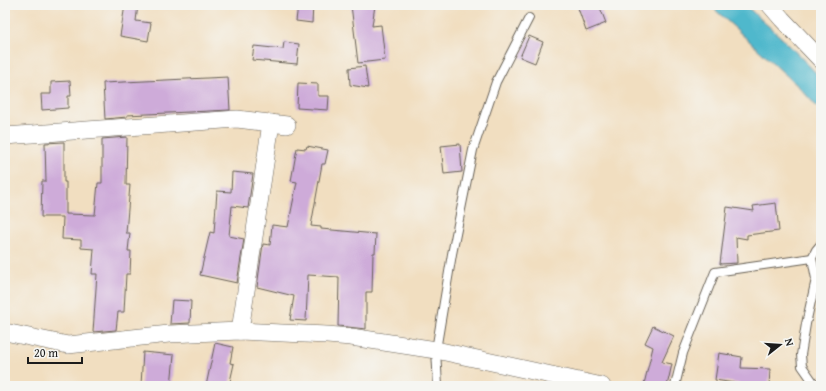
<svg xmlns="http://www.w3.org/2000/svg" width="826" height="391" viewBox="0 0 826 391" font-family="'Gentium Book Plus',serif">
<rect width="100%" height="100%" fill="#f6f6f2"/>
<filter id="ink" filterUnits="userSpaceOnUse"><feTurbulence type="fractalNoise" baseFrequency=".025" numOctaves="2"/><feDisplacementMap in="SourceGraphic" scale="8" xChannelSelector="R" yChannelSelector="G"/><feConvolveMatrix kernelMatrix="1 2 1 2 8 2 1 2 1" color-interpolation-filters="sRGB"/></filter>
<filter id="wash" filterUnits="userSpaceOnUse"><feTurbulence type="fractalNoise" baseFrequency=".012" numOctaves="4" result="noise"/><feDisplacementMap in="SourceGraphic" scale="16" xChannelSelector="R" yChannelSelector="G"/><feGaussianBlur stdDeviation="0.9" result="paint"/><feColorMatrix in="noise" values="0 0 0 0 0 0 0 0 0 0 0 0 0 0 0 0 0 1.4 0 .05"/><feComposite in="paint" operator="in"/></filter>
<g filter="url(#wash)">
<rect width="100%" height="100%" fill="#f1dec0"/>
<!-- water -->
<polygon fill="#4fb8cc" stroke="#366a74" points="710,5 745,5 784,40 821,78 821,111 799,87"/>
<g id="blocks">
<!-- building -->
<g fill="#ceabd9">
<polygon points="125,5 138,5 136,21 151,23 148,41 120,36"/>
<polygon points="298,5 313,5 312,23 296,21"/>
<polygon points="351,5 375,5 372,26 381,25 385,60 358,63"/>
<polygon points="577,5 599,5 606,23 586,31"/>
<polygon points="529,36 543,42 535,63 520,57"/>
<polygon points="284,42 299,44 297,64 252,60 254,46 283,49"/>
<polygon points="365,66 368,88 350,85 349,68"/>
<polygon points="228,77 230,110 127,115 127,117 105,119 103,83"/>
<polygon points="70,81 71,96 68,96 68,108 42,110 41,94 51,94 51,82"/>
<polygon points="298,83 318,84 318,96 329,96 328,110 297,108"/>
<polygon points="127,137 126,185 130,185 126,233 130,233 128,251 131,251 130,274 126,274 124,312 118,312 116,330 93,332 97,274 92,274 94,249 81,248 81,240 62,239 63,217 41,217 42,181 46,181 45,143 64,142 64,182 66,182 66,214 95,215 98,183 102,183 102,139"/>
<polygon points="460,144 462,172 444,174 441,146"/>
<polygon points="307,146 328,150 325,164 322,164 311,226 321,227 321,229 376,234 375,253 373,253 372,292 366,292 366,329 338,326 339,277 308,275 306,321 290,320 294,296 257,287 263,244 270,245 272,225 288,227 297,182 291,181 297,148 306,149"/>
<polygon points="232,172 253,174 248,208 232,206 229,236 244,239 237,283 200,275 210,232 214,233 217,191 231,192"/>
<polygon points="776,203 779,231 747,235 747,239 736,237 737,263 720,264 727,207 754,211 753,206"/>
<polygon points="172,300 191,301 190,323 170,324"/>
<polygon points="653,326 674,336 662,362 672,364 667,386 652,384 651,386 649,386 644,384 653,347 645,343"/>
<polygon points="215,343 233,347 230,363 234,364 229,386 206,386"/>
<polygon points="143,352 174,355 171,386 141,385"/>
<polygon points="719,353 742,357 741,368 770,369 769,386 747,386 747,385 715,380"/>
</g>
</g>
</g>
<g filter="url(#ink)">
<use href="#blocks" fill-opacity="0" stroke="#676055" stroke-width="1"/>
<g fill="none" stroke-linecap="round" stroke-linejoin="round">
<defs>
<g id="service">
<polyline points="438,386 436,350 452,254 473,150 496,82 529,18"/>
<polyline points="675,386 683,353 715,272 812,258"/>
<polyline points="816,386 802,366 801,355 806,324 816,279 812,258 816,250 821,244"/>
</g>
<g id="minor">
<polyline points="770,5 782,19 821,60"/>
<polyline points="5,136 237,119 287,125"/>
<polyline points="240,331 271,123"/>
<polyline points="5,332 68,345 169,334 240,331 327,335 351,337 436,350 602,386"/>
</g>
</defs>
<!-- service casing -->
<use href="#service" stroke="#676055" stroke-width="10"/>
<!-- minor casing -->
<use href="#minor" stroke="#676055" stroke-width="18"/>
<!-- service -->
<use href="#service" stroke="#fff" stroke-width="8"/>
<!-- minor -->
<use href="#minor" stroke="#fff" stroke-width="17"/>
</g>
</g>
<!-- margin -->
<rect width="826" height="391" fill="none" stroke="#f6f6f2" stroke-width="20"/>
<!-- north arrow -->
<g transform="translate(780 345) rotate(73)" stroke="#f6f6f2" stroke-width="3" paint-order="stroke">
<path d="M0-3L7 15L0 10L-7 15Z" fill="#1c1c1c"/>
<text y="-6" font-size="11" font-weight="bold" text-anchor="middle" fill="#1c1c1c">N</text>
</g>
<!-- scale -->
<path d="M28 357v6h54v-6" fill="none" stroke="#1c1c1c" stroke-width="2"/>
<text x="34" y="357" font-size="12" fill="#1c1c1c" stroke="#f6f6f2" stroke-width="3" paint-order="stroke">20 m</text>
</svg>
